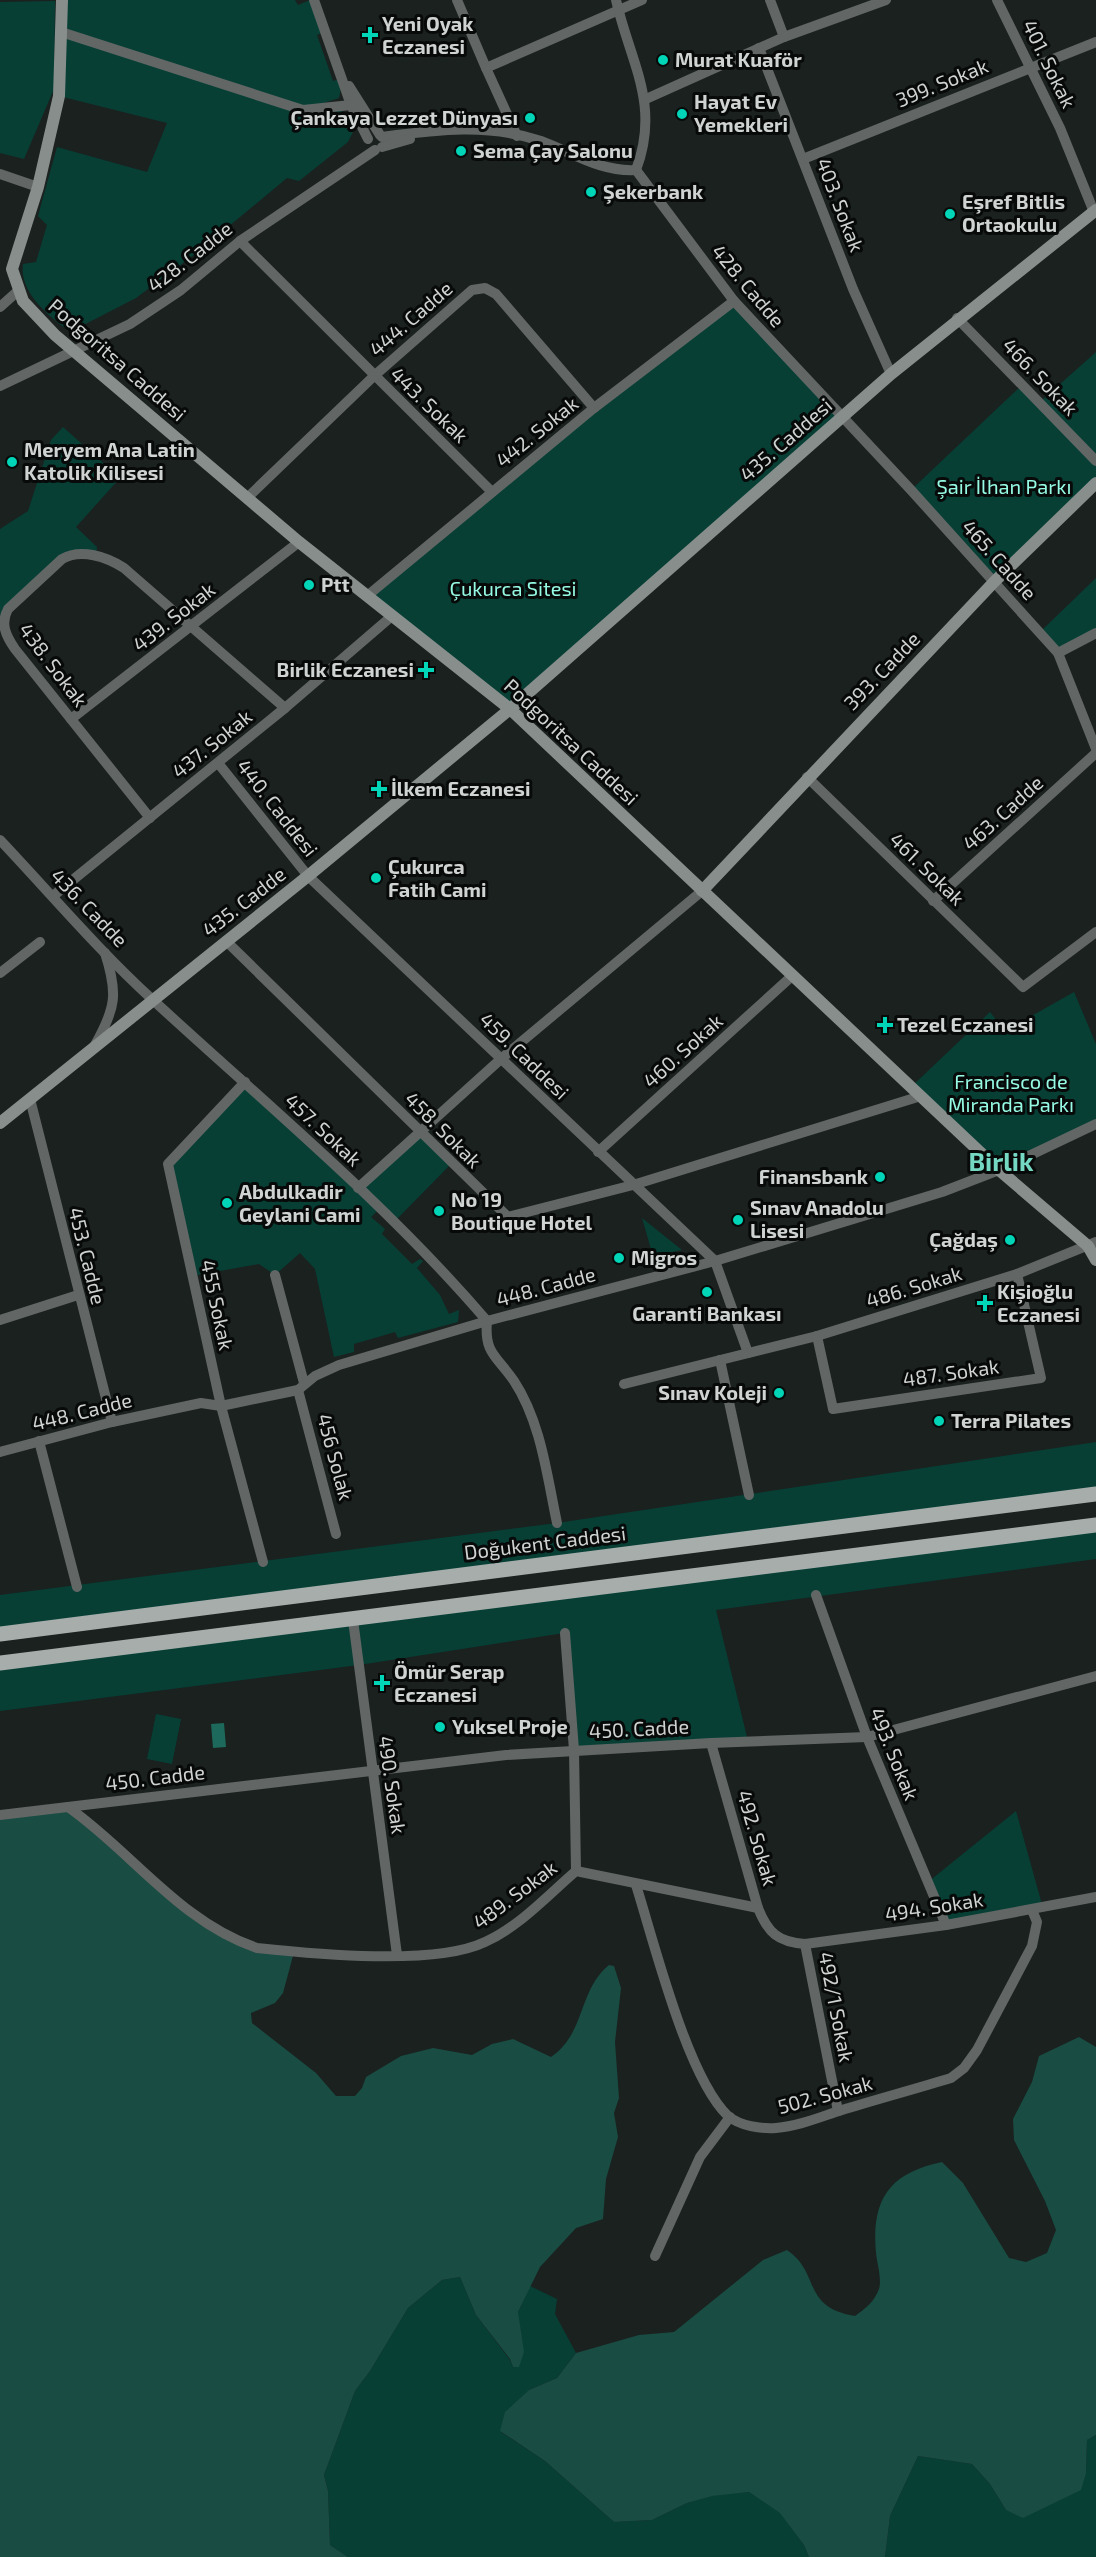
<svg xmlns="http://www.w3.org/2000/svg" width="1096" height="2557" viewBox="0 0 1096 2557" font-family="'Exo 2',sans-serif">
<rect width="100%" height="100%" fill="#1a211f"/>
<!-- green -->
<g fill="#073f35">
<path d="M62,0h233l3,5 12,-5 16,31 -9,4 16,46 10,-3 -4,20 -33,11 35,2 9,5 3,16 -5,10 -49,39 -12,-3 -88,73 -63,47 -66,34c-21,-16 -51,-39 -47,-68l13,-2 11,-37 -9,-9 19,-69 90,25 20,-49 -108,-27z"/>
<polygon points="55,1 54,89 24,159 0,153 0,2"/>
<polygon points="734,301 841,418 510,709 367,596"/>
<polygon points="1096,352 1096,483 994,582 911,490 1022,385 1040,402"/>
<polygon points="63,427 120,478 76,527 97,547 96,556 73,555 4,615 0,615 0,529 28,511 51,440"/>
<polygon points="1096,578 1096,633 1058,653 1040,632"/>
<polygon points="1074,992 1096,1044 1096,1124 999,1170 911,1087 990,1012 1005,1031"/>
<polygon points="245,1082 358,1188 420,1132 451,1164 394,1222 380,1208 371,1217 385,1229 382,1234 412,1264 420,1259 423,1261 417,1268 440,1295 449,1314 459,1310 458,1322 398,1338 395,1332 354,1344 354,1352 334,1357 315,1269 300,1253 275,1275 259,1264 192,1276 168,1164"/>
<polygon points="642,1218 682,1250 653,1256"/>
<polygon points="1096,1442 1096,1494 0,1634 0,1595 557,1523"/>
<polygon points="1096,1525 1096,1559 716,1610 748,1741 574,1750 564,1633 359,1665 0,1711 0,1663"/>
<polygon points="156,1714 181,1719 172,1764 147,1759"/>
<polygon points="1016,1811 1043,1908 946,1925 928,1882"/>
<polygon points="460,2277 476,2315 510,2360 513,2367 518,2312 530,2286 557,2299 555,2314 576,2353 557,2378 529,2390 501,2432 545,2461 614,2522 652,2520 687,2503 712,2495 749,2492 780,2512 804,2545 809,2557 348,2557 330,2545 328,2491 324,2475 355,2391 370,2371 408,2308 442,2280"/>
<polygon points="1096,2435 1096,2557 885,2557 890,2516 918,2456 972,2464 990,2484 1006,2510 1086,2473 1087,2440"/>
</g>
<!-- forest -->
<g fill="#194c42">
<path d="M68,1807l76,67 91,66 59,12 -11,41 -8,10 -24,10 1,10 64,50 20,23h19l7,-8 4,-11 35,-21 32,-8 39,7 20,-11 21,-5 38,18c35,-24 27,-67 58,-92l5,1 7,22 -6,54 4,56 -5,15 4,24 -12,42 -3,40 -27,9 -36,39 -22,45 6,40 -5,15h-6l-3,-8 -34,-44 -16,-38 -18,3 -34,28 -38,63 -15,20 -31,84 4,16 2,54 18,12h-348v-742z"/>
<path d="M1079,2037l17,10v388l-9,5 -1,33 -5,17 -58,28 -17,-8 -16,-26 -18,-20 -54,-8 -28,60 -5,41h-76l-5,-12 -24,-32 -31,-21 -37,4 -25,7 -35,17 -38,2 -69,-61 -45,-30 5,-19 24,-22 28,-12 19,-25 63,-18 35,-3 89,-72 24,-10c34,23 14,57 68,66 11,-8 19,-14 24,-27 3,-10 -2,-26 -3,-36 -5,-53 13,-80 66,-91l21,21 46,75 17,4 21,-9 9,-23 -11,-29 -31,-61 -1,-21 19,-37 7,-26z"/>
</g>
<!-- water -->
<polygon fill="#1d695b" points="224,1723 226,1747 213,1748 211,1724"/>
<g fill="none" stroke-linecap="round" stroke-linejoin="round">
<!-- street -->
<g stroke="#626665" stroke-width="10">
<polyline points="314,0 351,105 368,139"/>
<polyline points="457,0 486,68 642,0"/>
<path d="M616,0c14,62 45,104 20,170"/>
<polyline points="770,0 784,37"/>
<polyline points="997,0 1060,128 1094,212"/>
<polyline points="61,32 303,110 351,105"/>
<polyline points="759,48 853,289 891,374"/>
<polyline points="486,68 517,136"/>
<polyline points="349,86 380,135"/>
<polyline points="646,99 784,37 886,0"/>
<path d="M382,137c54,-7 106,-14 159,4 32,12 60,31 95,29"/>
<polyline points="382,147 410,139"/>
<polyline points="803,159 1096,42"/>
<polyline points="636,170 734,301 911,490 1058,653 1096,749"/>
<polyline points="0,174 38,187"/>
<polyline points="240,241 492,492"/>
<polyline points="0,307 19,290"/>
<polyline points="957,318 1096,461"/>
<polyline points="0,386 130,324 181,290 240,241 375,150"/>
<polyline points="247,498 374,376 472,290 485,288 496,294 594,408"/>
<polyline points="367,596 594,408 734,301"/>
<polyline points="1058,653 1096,633"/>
<polyline points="71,719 299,542"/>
<polyline points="218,763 308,876 715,1261 748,1353"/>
<polyline points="807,777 1023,987 1096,932"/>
<path d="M150,818l-135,-169c-9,-13 -15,-25 -7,-40l54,-50c19,-11 45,-2 62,9l161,140"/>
<path d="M0,840c51,54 99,111 154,161 113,104 232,202 333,320 -3,33 10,35 27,60 27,41 33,95 43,142"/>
<polyline points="53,896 285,708 392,616"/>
<polyline points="933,901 1096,753"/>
<polyline points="226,941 508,1217 633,1185 921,1096"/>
<polyline points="0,973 40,942"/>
<path d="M95,1045c21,-37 23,-52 10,-92"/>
<polyline points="245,1082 168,1164 221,1406 263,1562"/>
<polyline points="30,1099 112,1422"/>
<polyline points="598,1152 792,976"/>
<polyline points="358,1188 502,1058 702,891"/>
<polyline points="275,1275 304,1383"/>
<polyline points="0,1320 78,1295"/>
<polyline points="817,1336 833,1409 1041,1378 1017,1274"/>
<polyline points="720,1360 749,1495"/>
<polyline points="624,1384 817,1336 1017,1274 1096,1242"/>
<polyline points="298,1390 336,1534"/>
<polyline points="39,1441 77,1587"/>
<polyline points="0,1452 112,1422 201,1403 221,1406 298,1390 315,1376 339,1365 487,1321 715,1261 942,1192 999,1170 1096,1124"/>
<polyline points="816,1595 867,1737 946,1925"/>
<polyline points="353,1620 397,1955"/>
<polyline points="565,1633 574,1750 576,1871"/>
<path d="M711,1743l47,165c10,25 20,34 47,36l141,-19 150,-28"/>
<path d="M68,1807c64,45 112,115 189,141 57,6 178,18 228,-6 34,-15 63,-47 91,-71l182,37"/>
<polyline points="0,1815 506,1755 711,1743 867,1737 1096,1676"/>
<path d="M636,1885c18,57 51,192 92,231 12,10 33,13 48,12 23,-2 44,-11 66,-18 36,-11 73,-21 109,-32l13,-10 13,-18 55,-104 5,-24 -5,-12"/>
<polyline points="805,1944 838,2111"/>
<polyline points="655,2256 700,2157 730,2117"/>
</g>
<!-- secondary -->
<g stroke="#888e8c" stroke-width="12">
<polyline points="62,0 59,96 38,187 12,269 23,301 55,335 299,542 510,709 999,1170 1088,1246 1096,1260"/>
<polyline points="702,891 994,582 1096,483"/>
<polyline points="0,1123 308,876 510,709 891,374 1096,210"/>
</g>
<!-- primary -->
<g stroke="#a6adab" stroke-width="15">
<polyline points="0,1634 1096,1494"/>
<polyline points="0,1663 1096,1525"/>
</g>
</g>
<!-- markers -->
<g fill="#00d5b7" stroke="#070a09" stroke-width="2">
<path d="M367 26h6v6h6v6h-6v6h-6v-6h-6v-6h6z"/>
<circle cx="663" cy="60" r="6"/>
<circle cx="682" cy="114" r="6"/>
<circle cx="530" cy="118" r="6"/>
<circle cx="461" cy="151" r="6"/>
<circle cx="591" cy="192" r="6"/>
<circle cx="950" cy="214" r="6"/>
<circle cx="12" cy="462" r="6"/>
<circle cx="309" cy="585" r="6"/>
<path d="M423 661h6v6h6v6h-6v6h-6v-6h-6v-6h6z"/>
<path d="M376 780h6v6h6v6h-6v6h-6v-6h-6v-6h6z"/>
<circle cx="376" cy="878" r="6"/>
<path d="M882 1016h6v6h6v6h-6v6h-6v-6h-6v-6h6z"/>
<circle cx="880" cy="1177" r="6"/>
<circle cx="227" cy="1203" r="6"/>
<circle cx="439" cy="1211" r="6"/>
<circle cx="738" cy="1220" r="6"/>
<circle cx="1010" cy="1240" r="6"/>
<circle cx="619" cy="1258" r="6"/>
<circle cx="707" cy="1292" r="6"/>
<path d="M982 1294h6v6h6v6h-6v6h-6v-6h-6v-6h6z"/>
<circle cx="779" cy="1393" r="6"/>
<circle cx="939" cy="1421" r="6"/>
<path d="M379 1674h6v6h6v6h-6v6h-6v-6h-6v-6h6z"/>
<circle cx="440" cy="1727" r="6"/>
</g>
<g text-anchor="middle" stroke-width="6" stroke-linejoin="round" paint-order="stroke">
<!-- poi labels -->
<g font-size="20" font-weight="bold" fill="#cfd3d2" stroke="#070a09" text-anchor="start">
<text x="382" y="31">Yeni Oyak<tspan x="382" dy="23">Eczanesi</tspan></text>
<text x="675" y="67">Murat Kuaför</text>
<text x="694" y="109">Hayat Ev<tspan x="694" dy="23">Yemekleri</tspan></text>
<text x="518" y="125" text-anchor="end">Çankaya Lezzet Dünyası</text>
<text x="473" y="158">Sema Çay Salonu</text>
<text x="603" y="199">Şekerbank</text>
<text x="962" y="209">Eşref Bitlis<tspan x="962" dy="23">Ortaokulu</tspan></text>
<text x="24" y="457">Meryem Ana Latin<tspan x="24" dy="23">Katolik Kilisesi</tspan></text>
<text x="321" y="592">Ptt</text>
<text x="414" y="677" text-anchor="end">Birlik Eczanesi</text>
<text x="391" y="796">İlkem Eczanesi</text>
<text x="388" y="874">Çukurca<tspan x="388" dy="23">Fatih Cami</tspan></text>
<text x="897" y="1032">Tezel Eczanesi</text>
<text x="868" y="1184" text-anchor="end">Finansbank</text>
<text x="239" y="1199">Abdulkadir<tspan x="239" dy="23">Geylani Cami</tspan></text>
<text x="451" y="1207">No 19<tspan x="451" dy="23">Boutique Hotel</tspan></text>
<text x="750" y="1215">Sınav Anadolu<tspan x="750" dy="23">Lisesi</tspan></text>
<text x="998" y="1247" text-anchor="end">Çağdaş</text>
<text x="631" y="1265">Migros</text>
<text x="997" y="1299">Kişioğlu<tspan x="997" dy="23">Eczanesi</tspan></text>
<text x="707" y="1321" text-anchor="middle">Garanti Bankası</text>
<text x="767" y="1400" text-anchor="end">Sınav Koleji</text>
<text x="951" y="1428">Terra Pilates</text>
<text x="394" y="1679">Ömür Serap<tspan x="394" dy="23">Eczanesi</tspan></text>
<text x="452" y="1734">Yuksel Proje</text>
</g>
<!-- street labels -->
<g font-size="20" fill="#cfd3d2" stroke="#070a09">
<text transform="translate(1049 64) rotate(64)" y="7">401. Sokak</text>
<text transform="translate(942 83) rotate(-22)" y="7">399. Sokak</text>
<text transform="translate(840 205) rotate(69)" y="7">403. Sokak</text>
<text transform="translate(190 257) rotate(-38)" y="7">428. Cadde</text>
<text transform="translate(748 286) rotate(50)" y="7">428. Cadde</text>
<text transform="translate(411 319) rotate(-41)" y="7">444. Cadde</text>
<text transform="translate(117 360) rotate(41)" y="7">Podgoritsa Caddesi</text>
<text transform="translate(1040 377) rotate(46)" y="7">466. Sokak</text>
<text transform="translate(429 405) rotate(44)" y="7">443. Sokak</text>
<text transform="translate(537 432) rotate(-39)" y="7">442. Sokak</text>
<text transform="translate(786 440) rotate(-41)" y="7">435. Caddesi</text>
<text transform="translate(999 560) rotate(48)" y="7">465. Cadde</text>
<text transform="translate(174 617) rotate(-38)" y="7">439. Sokak</text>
<text transform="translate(53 665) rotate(53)" y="7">438. Sokak</text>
<text transform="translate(882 671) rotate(-46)" y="7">393. Cadde</text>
<text transform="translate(571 742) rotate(43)" y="7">Podgoritsa Caddesi</text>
<text transform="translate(212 744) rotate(-39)" y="7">437. Sokak</text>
<text transform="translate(277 808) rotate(52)" y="7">440. Caddesi</text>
<text transform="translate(1003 813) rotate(-42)" y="7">463. Cadde</text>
<text transform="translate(927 869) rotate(44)" y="7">461. Sokak</text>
<text transform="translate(244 902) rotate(-38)" y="7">435. Cadde</text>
<text transform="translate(89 908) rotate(46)" y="7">436. Cadde</text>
<text transform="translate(683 1051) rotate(-42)" y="7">460. Sokak</text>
<text transform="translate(524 1056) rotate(44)" y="7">459. Caddesi</text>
<text transform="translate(323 1130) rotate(43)" y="7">457. Sokak</text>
<text transform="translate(443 1130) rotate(45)" y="7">458. Sokak</text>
<text transform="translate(87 1256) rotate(76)" y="7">453. Cadde</text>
<text transform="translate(546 1287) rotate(-15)" y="7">448. Cadde</text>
<text transform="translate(914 1287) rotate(-17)" y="7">486. Sokak</text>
<text transform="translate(217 1305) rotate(78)" y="7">455 Sokak</text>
<text transform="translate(951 1373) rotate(-8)" y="7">487. Sokak</text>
<text transform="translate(82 1412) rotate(-14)" y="7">448. Cadde</text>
<text transform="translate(335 1457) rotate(75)" y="7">456 Solak</text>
<text transform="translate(545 1543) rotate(-7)" y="7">Doğukent Caddesi</text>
<text transform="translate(639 1729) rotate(-3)" y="7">450. Cadde</text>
<text transform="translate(894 1754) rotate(68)" y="7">493. Sokak</text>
<text transform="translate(155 1778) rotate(-7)" y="7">450. Cadde</text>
<text transform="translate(392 1785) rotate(82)" y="7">490. Sokak</text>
<text transform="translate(757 1838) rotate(74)" y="7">492. Sokak</text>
<text transform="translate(515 1895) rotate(-37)" y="7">489. Sokak</text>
<text transform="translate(934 1907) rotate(-9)" y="7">494. Sokak</text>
<text transform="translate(836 2007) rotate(79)" y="7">492/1 Sokak</text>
<text transform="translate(825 2095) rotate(-15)" y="7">502. Sokak</text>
</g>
<!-- park labels -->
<g font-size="20" fill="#96fbe4" stroke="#070a09">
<text x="1004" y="494">Şair İlhan Parkı</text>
<text x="513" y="596">Çukurca Sitesi</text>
<text x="1011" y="1089">Francisco de<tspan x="1011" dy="23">Miranda Parkı</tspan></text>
</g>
<!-- district labels -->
<g font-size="26" font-weight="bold" fill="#74d8c2" stroke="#070a09">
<text x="1001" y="1171">Birlik</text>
</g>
</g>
</svg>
